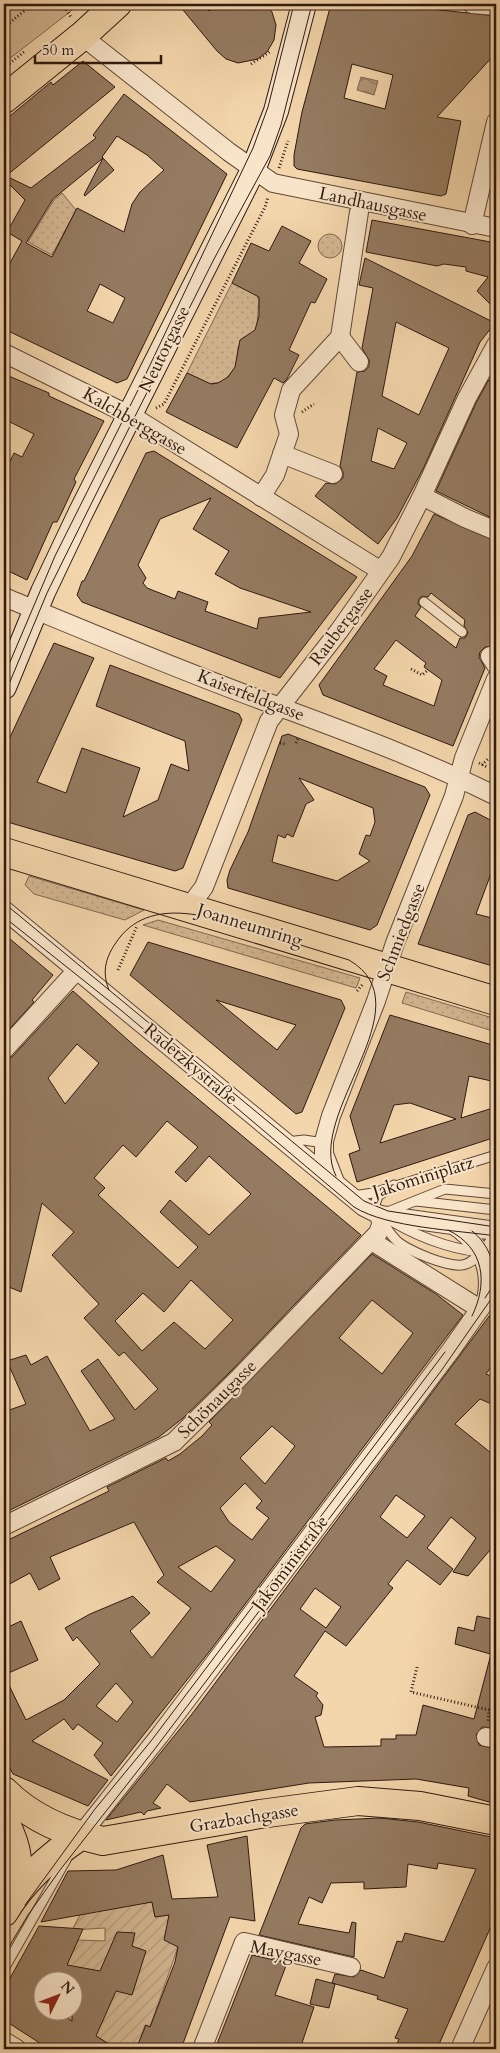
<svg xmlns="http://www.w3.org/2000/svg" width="500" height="2053" viewBox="0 0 500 2053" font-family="Cardo,serif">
<defs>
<pattern id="grass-dots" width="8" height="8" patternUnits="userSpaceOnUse" patternTransform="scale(1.25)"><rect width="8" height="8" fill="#d3b691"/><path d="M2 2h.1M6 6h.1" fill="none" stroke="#b59c7c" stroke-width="1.8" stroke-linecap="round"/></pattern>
<pattern id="garden-furrows" width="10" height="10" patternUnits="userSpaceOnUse" patternTransform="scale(1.25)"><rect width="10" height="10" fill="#d3b691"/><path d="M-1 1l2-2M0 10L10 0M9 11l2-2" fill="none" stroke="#b59c7c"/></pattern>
<pattern id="water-waves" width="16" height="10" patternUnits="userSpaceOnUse" patternTransform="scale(1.25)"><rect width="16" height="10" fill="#b19677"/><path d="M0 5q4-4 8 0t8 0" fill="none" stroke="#907a60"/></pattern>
</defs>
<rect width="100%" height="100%" fill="#f4d6ac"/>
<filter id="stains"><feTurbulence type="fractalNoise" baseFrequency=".004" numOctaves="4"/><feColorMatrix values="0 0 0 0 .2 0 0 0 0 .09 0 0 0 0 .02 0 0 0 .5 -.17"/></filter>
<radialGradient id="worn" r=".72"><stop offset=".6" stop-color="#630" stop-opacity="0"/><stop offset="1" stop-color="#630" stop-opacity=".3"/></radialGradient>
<!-- grass -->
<g fill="url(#grass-dots)" stroke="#816850">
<polygon points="62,193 76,210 52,255 28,242 54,200"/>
<circle cx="330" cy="246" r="12"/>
<polygon points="232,283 256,294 259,300 257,326 255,332 243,338 238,348 236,367 223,382 208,384 187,373"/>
<polygon points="29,876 144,910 125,920 34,894 25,885"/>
<polygon points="158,920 360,978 356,988 143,925"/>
<polygon points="406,992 496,1019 496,1032 402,1003"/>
</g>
<!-- park -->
<polygon fill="#d3b691" stroke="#816850" points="4,4 80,4 4,63"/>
<!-- garden -->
<polygon fill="url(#garden-furrows)" stroke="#816850" points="152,1902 155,1917 175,1914 178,1947 150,2027 145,2025 141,2037 146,2040 143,2049 117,2049 55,2011 72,2010 72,1980 51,1980 54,1976 61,1977 78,1940 105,1941 105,1928 72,1930 81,1913"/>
<!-- water -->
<polygon fill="url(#water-waves)" stroke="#7d644e" points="361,77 378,81 374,95 357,90"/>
<!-- building -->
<g fill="#957b61" stroke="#2f1910" fill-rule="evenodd">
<polygon points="178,4 202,4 209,11 220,4 266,4 272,12 276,25 274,40 267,52 258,59 238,63 226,59 217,51"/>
<path d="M331,4h53l112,12v37l-59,64 24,4 -15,73 -5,2 -144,-27 -3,-3v-11l8,-43zM352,64l41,11 -8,34 -41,-11z"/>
<path d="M83,61l32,26 -109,89 25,12 65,-50 -3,-3 31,-41 103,80 -100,205 -10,4 -113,-54v-55l18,-33 -15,-9 18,-32 -21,-21v-58l47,-39 2,3zM117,136l30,19 17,15 -24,22 -8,12 -8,28 -47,-24 -25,49 -26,-14 27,-44 50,-41 -1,-1zM100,284l25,14 -12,25 -26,-12z"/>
<polygon points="103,158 114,170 85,196 84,195"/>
<polygon points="372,220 496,243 496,310 477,291 488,277 466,271 466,267 444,264 437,266 366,252"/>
<polygon points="282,226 311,241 299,263 327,279 315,303 311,302 289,350 299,355 287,379 283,383 274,378 237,448 166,412 187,373 211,384 218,383 228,377 235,367 240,340 255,330 259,316 259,297 232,283 251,243 269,251"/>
<path d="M365,258l130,65 -15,19 -56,125 -27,51 -19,26 -63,-48 11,-13 9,1 8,-6v-6l-3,-6 17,-94 8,-1 4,-5v-6l-7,-12 11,-60 -14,-3zM396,322l53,26 -30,67 -37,-19zM378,428l29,15 -13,26 -23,-8z"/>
<polygon points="496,373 496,520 436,491 476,403 488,381"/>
<polygon points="4,374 49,393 49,396 104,421 74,479 76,482 61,514 57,522 53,522 27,580 4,569 4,474 14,453 22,457 34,434 4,419"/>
<path d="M154,451l203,126 -77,101 -198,-76 -5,-7 5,-14h2l62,-128zM211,498l-18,31 36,22 -14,23 25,14 71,24 -52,6 -2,11 -52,-18 3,-9 -30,-11 -3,8 -28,-11 -4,-5 3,-5 -8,-13 22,-46z"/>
<path d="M434,514l62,27v96l-3,9 -8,1 -5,5 -1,5 6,11 -32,78 -130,-51 -4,-10 93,-129zM431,593l34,27 -1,5 4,8 -3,5h-5l-4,10 -41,-32 6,-9 -3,-3 1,-5 3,-3 6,1zM396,640l30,23 -2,4 18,13 -8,26 -51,-21 4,-9 -13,-7z"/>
<polygon points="54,643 94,658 37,782 66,793 82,748 140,768 123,817 158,800 171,764 189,771 185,741 96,706 110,665 239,714 242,720 183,868 175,871 4,821 4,750"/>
<path d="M288,734l137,53 5,8 -53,130 -7,5 -142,-42 -1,-8 3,-10 18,-38 34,-96zM299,778l74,30 2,14 -5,14 -4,-1 -7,19 11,7 -33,20 -65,-19 6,-27 7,3 2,-4 6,3 13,-33 8,-4z"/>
<polygon points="475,812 496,823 496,860 476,914 496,919 496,967 418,944 468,815"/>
<polygon points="4,934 53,975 32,1000 34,1002 4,1035"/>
<path d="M148,942l193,58 4,8 -43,104 -6,2 -166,-139zM216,1000l80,25 -19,25z"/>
<path d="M73,991l64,57 224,187 -131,137 -47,46 -24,19 -155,76v-101l22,-8 -19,-43 19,-6 5,10 16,-9 43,75 25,-12 -34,-48 17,-12 37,51 23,-21 -34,-37 -5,4 -35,-38 15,-14 -47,-49 22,-23 -32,-29 -21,89 -17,-7v-80l3,-20h-3v-125l8,-3zM77,1044l22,19 -34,41 -17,-26zM167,1121l31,26 -23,25 11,10 23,-26 42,38 -42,41 -39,-35 -10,12 38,35 -20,21 -80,-73 7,-7 -11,-10 29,-33 13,12zM191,1280l42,40 -28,29 -31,-27 -32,29 -27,-30 28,-28 21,19z"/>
<path d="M390,1015l106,31v36l-27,-6 -8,42 35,-11v30l-139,45 -8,-28 11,-4 -10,-34zM410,1103l46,16 -76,24 14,-38z"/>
<path d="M372,1254l64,40 27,21 -254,337 -98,124 -17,-21 9,-12 -25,-19 -5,6 -9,-11 -32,22 76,39 -20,26 -75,-32 -9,-16v-129l17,-8 17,39 -34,15 22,45 38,-20 36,-36 -23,-27 -4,4 -8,-13 25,-14 43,-18 17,17 -20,18 22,27 39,-50 -34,-26 7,-7 -30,-53 -84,35 10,22 -21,11 -9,-17 -26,14v-45l105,-51 -2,-4 59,-29 2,3 12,-7 22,-18 10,-11 -3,-3zM372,1300l41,33 -31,41 -43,-36zM272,1426l23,20 -30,38 -25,-26zM245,1483l17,18 -6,7 13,10 -17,22 -23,-18 -9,-14zM216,1546l19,14 -24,32 -33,-25zM116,1683l17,19 -16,20 -21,-16z"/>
<path d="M496,1307v53l-10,14 10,4v28l-16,-7 -25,25 41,33v86l-28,33 -15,-4 23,-34 -25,-21 -24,31 26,21 -13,16 -33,-25 -19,24 5,4 -47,58 -21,-15 -31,45 24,17 -2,3 7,9 -2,10 -6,2 9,30 57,-1v-7h15v-4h20l7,-30 51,14 17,-65 3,1 -39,-11 3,-17 16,4 3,-15 19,4v108l-14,-1 -6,8 3,10 17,4v55l-28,-8 1,-8 -53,-9 -107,4 -119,19 -23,-18 -14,19 8,5 -14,3 -3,4 -3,-3 -35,8 86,-106zM396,1495l29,21 -18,22 -27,-21zM315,1588l26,19 -15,21 -26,-19z"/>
<polygon points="380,1818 418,1822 496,1838 496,1915 437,2049 395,2049 399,2039 395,2038 408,2009 377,1999 378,1996 332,1983 335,1974 354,1977 361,1970 384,1978 397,1941 402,1942 405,1933 444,1942 476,1869 438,1863 437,1869 408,1864 406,1887 364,1889 364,1882 331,1883 322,1903 309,1897 298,1924 349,1933 352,1922 356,1923 354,1957 259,1935 301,1828 305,1824 335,1820"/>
<polygon points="247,1836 255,1921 230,1917 181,2049 136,2049 146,2025 150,2027 175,1962 178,1947 164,1940 169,1915 155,1917 152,1902 41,1922 68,1871 116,1870 163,1855 172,1899 218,1897 207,1845"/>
<path d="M39,1926l44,3 -16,36 33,6 17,-39 18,1 -3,13 14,5 -14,44 -16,-4 -20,45 21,13h-68l-45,-29v-31zM42,1980h30v41l-17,-11h-13z"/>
<polygon points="252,1955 287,1963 275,1995 314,2007 300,2049 215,2049"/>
<polygon points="316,1979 335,1984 329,2008 310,2004"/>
</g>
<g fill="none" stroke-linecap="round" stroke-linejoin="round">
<defs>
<g id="lane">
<polyline points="424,602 462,632"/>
<polyline points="287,1142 304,1140 324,1143"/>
<path d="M394,1185l-16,11 -4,11c6,10 13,24 21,32 9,11 58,31 71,25 12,-4 22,-21 30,-30"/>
<polyline points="353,1196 373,1193 496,1155"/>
<polyline points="416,1201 496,1210"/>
<polyline points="385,1213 445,1189 496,1194"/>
<path d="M393,1222c30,17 69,32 103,30"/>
<polyline points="4,1969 67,1858"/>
</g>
<g id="street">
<polyline points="472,4 496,6"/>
<polyline points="82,36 229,152 273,183 496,228"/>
<polyline points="472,225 496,122"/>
<polyline points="340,337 359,362"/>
<polyline points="4,353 135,418 381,571"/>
<polyline points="282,454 333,474"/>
<polyline points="422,496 465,518 496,531"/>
<polyline points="261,497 275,475 289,434 284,415 291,390 340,337 359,212"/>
<path d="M4,597c85,35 170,71 257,103 80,30 159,58 235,96"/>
<polyline points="490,656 496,665"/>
<polyline points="189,907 204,887 269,721 339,631 391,557 422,496 467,398 496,345"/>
<polyline points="4,910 364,1207 380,1215 496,1231"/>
<polyline points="4,1050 77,970"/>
<polyline points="335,1182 324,1154 324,1141 331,1116 376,1001 395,943 454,796 464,758 496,679"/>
<path d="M455,1226c26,18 38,43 31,74"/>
<polyline points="378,1245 472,1304"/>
<polyline points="4,1526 174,1442 238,1379 378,1233 381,1225 380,1215"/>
<polyline points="486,1737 496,1739"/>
<polyline points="80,1836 160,1735 451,1350 496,1286"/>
<polyline points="4,2041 17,2049"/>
<polyline points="202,2049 244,1942 351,1967"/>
<polyline points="460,2049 496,1968"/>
</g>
<polyline id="secondary" points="4,687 43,592 80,514 253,170 276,111 304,4"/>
<g id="primary">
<polyline points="4,99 82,36 117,4"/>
<polyline points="4,852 496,1001"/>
<path d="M4,1791c27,27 62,42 99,50l157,-27 98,-13 62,5 76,15"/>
<path d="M4,1820c16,32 15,42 9,76"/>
<path d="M4,1912c19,-32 45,-55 76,-76"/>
</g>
</defs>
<!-- lane casing -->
<use href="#lane" stroke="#604837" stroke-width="11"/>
<!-- street casing -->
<use href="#street" stroke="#604837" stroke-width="20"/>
<!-- secondary casing -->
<use href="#secondary" stroke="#2f1910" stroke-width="26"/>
<!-- primary casing -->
<use href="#primary" stroke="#2f1910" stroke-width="30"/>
<!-- path -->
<g stroke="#2f1910" stroke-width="3" stroke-dasharray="1 2.5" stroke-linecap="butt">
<polyline points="68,4 65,8 71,17"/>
<polyline points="4,27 33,4"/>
<polyline points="251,64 271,51"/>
<polyline points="4,68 25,51"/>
<polyline points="279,168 288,141"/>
<polyline points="156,408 164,404 265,207 268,197"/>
<polyline points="302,412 314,404"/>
<polyline points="411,669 422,675 428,670"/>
<polyline points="280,743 285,744"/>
<polyline points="296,743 298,738"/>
<polyline points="479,763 487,767"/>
<polyline points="482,765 489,758"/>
<polyline points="118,970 137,926"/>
<polyline points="357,991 363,984"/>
<polyline points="417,1667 411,1692 489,1710 488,1721"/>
</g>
<!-- lane -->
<use href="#lane" stroke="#f8e4c9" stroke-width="9"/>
<!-- street -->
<use href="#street" stroke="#f8e4c9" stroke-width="18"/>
<!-- secondary -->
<use href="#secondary" stroke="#f8e4c9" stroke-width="24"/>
<!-- primary -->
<use href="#primary" stroke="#f4d6ac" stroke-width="28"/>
<!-- tram -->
<g stroke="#2f1910" stroke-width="1">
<polyline points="4,676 55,556 141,384 253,148 268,107 294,4"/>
<polyline points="4,696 47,593 103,480 214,259 270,156 281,125 312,4"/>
<polyline points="4,903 364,1201 388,1211 496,1227"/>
<path d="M4,917l118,94 232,196c34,21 102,23 142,29"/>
<path d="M109,990c-7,-17 -4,-31 6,-46 34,-53 103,-25 150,-10 28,9 56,17 84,26 79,46 -45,154 -13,216"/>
<path d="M448,1230c37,18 40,53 24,86"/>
<path d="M472,1231c17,13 24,34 22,55"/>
<polyline points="485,1298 496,1281"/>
<polyline points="25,1905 95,1809 151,1741 445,1352"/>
<polyline points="4,1955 28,1915 60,1870 154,1750 441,1371 496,1292"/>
</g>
</g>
<g text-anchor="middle" stroke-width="4" stroke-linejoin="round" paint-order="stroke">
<!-- street labels -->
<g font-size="18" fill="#2f1910" stroke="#f8e4c9">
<text transform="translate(373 204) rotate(12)" y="6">Landhausgasse</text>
<text transform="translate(164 349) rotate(-64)" y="6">Neutorgasse</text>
<text transform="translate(135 421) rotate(30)" y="6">Kalchberggasse</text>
<text transform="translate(341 626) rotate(-53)" y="6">Raubergasse</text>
<text transform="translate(251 695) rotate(21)" y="6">Kaiserfeldgasse</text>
<text transform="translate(250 925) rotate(17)" y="6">Joanneumring</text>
<text transform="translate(401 932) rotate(-69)" y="6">Schmiedgasse</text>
<text transform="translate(191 1064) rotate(40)" y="6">Radetzkystraße</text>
<text transform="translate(423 1177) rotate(-17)" y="6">Jakominiplatz</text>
<text transform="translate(217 1399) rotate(-45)" y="6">Schönaugasse</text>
<text transform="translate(290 1563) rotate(-53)" y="6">Jakoministraße</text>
<text transform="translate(244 1818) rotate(-9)" y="6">Grazbachgasse</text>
<text transform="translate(286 1953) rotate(11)" y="6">Maygasse</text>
</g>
</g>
<!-- margin -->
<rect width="500" height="2053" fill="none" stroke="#f4d6ac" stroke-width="20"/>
<rect x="5" y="5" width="490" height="2043" fill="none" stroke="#2f1910" stroke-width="2.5"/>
<rect x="10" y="10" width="480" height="2033" fill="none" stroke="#2f1910"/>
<!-- north arrow -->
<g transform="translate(58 1996) rotate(48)"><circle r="24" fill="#f8e4c9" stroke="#a8937f"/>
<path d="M0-4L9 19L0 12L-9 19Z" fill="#8f2418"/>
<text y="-8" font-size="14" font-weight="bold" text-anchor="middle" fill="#2f1910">N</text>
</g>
<!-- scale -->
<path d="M35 55v8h126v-8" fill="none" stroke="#2f1910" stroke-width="2.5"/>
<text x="42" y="55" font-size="15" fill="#2f1910" stroke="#f8e4c9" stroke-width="4" paint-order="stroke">50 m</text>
<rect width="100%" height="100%" filter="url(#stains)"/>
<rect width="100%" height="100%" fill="url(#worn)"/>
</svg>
